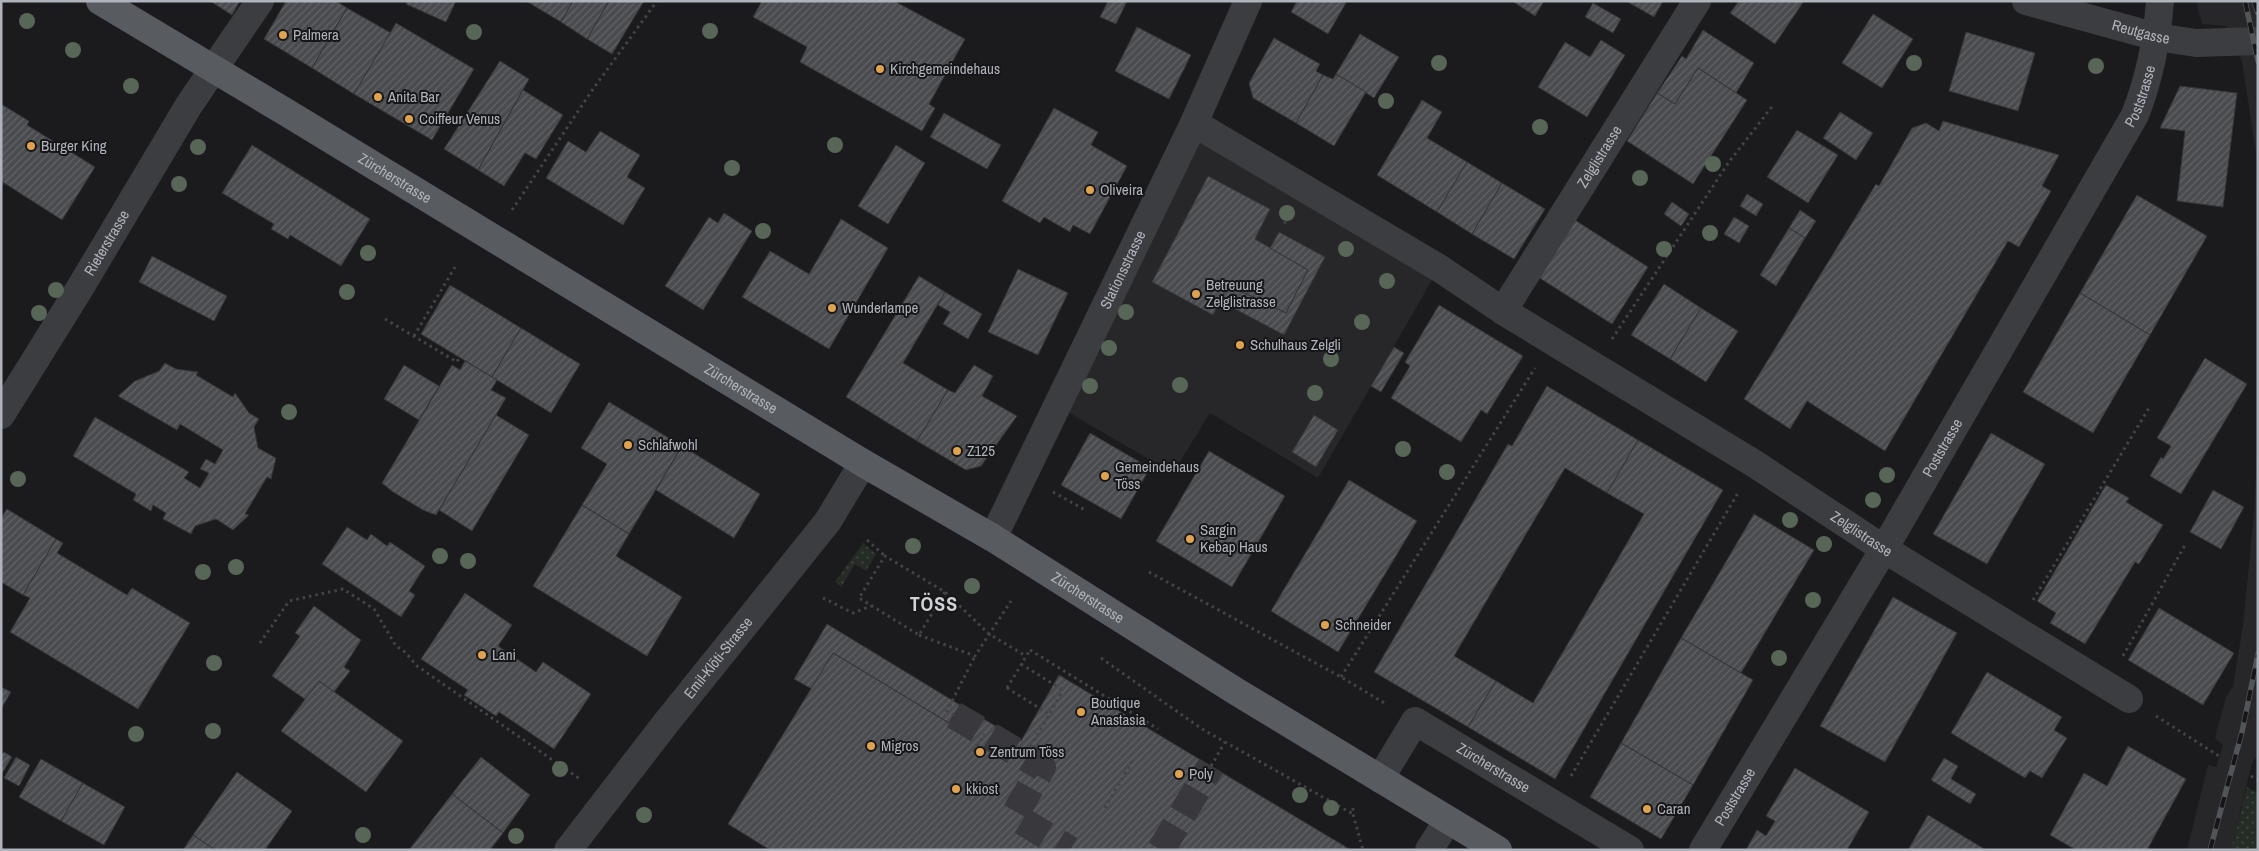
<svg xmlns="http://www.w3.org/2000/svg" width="2259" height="851" viewBox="0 0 2259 851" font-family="'Archivo Narrow',sans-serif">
<defs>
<pattern id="grass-dots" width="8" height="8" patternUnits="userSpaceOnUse" patternTransform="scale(1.25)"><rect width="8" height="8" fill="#252c25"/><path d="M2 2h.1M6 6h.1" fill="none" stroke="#424843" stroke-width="1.8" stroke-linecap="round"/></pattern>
<pattern id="building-hatch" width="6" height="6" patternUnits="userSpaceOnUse" patternTransform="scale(1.25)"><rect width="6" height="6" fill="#4a4b4f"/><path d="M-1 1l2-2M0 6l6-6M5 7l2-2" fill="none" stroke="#626366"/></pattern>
</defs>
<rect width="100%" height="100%" fill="#1b1b1d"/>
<!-- built -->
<g fill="#27272a">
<polygon points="2196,1 2258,1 2258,286 2256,240 2257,160 2242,61 2226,26 2202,24"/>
<polygon points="1194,123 1439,268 1318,478 1210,413 1173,473 1057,406"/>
<polygon points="2258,430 2258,754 2252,763 2231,850 2187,850 2208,765 2216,767 2223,745 2215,738 2226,697 2233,687 2243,625 2254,514"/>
</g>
<!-- grass -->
<g fill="url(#grass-dots)">
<polygon points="863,543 876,554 866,571 855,564 841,587 835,582"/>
<polygon points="2247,787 2258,793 2258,850 2231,850"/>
</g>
<!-- building -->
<g fill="url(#building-hatch)" stroke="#353538">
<polygon points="210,1 240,1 232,15"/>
<polygon points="286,1 336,1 347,8 312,68 264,39"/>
<polygon points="407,1 456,1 446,22 406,4"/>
<polygon points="526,1 573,1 561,22"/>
<polygon points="573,1 609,1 587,39 561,22"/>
<polygon points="609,1 644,1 612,54 587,39"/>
<polygon points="762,1 894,1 965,39 929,104 935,108 922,131 800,62 807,47 753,17"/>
<polygon points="1108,1 1127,1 1116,24 1100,17"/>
<polygon points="1297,1 1347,1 1328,34 1291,12"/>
<polygon points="1512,1 1544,1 1535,16"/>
<polygon points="1626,1 1663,1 1654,17"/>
<polygon points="1739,1 1804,1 1775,44 1730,13"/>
<polygon points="1593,3 1621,19 1613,33 1585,17"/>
<polygon points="347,8 391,33 354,94 312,68"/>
<polygon points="1873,14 1913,39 1882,88 1842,63"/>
<polygon points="396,23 474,69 432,140 354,94"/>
<polygon points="1137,27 1191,55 1169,99 1115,71"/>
<polygon points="1703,30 1754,63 1736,93 1698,68 1675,104 1657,93 1682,56 1686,59"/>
<polygon points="1966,32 2035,53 2018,111 1949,91"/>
<polygon points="1360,34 1399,57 1374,98 1336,74"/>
<polygon points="1274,38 1320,64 1316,71 1323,75 1296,123 1253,98 1249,83"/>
<polygon points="1601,40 1625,55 1587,117 1538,87 1565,42 1590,57"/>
<polygon points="500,61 529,79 478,170 444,149"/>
<polygon points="1698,68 1747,100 1693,184 1627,141 1657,93 1675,104"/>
<polygon points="1336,74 1366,92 1334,146 1296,123 1323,75 1333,79"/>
<polygon points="2180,86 2237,93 2223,207 2177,201 2185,131 2160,128"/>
<polygon points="523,90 563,115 536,159 525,153 504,186 478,170"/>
<polygon points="1422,100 1442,112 1427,138 1467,162 1437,212 1377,175"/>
<polygon points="1,104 29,121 27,125 95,167 62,220 1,181"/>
<polygon points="1054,108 1098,132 1091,145 1127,166 1090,234 1073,225 1070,232 1044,217 1040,223 1002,201"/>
<polygon points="1840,112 1873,133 1856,160 1823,138"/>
<polygon points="944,113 1001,145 987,169 930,137"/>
<polygon points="1943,121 2059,155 2042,186 2051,191 2019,247 2008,241 1885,451 1807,401 1790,429 1744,399 1876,184 1879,186 1912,128 1926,123 1939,131"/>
<polygon points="1797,130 1838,155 1808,203 1767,177"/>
<polygon points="600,131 640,155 627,177 645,188 623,225 546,178 568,141 586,152"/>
<polygon points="252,145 370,219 341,266 290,235 288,239 271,229 274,224 222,193"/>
<polygon points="896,145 925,163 888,224 858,206"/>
<polygon points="1467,162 1502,183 1472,234 1437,212"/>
<polygon points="1208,176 1270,209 1255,239 1308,270 1286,313 1228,285 1213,315 1152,282"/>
<polygon points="1502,183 1545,209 1514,259 1472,234"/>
<polygon points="1747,194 1763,204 1756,216 1740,206"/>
<polygon points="2137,195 2207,236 2150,335 2080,293"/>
<polygon points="1672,202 1689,214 1681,226 1664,214"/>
<polygon points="1800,210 1816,221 1805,238 1789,228"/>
<polygon points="724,213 752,231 703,310 665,286 709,217 718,223"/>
<polygon points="1734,217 1749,226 1739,243 1724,234"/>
<polygon points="841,219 888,248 829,349 742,297 770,251 809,274"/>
<polygon points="1575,220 1648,267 1612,324 1538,277"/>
<polygon points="1789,228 1805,238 1776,286 1760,275"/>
<polygon points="1279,232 1325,257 1284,335 1220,301 1228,285 1286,313 1308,270 1270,248"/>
<polygon points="152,256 227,296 214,321 139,282"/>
<polygon points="1018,269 1068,293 1038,355 988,332"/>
<polygon points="919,276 945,292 903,363 948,390 917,441 846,397"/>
<polygon points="1664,284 1701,308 1670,359 1631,335"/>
<polygon points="450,285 521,328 492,377 421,334"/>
<polygon points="945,292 982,314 968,339 943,324 950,312 938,305"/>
<polygon points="2080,293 2150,335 2093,433 2023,392"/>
<polygon points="1439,305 1523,356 1487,414 1481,410 1461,442 1391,398 1410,366 1405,362"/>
<polygon points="1701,308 1738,331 1706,382 1670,359"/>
<polygon points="521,328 580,364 551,413 492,377"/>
<polygon points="1394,347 1404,353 1381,392 1371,386"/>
<polygon points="2205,358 2247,384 2181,494 2150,476 2161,457 2163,459 2171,446 2157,438"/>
<polygon points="465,361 497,380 491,390 506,398 436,515 423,510 393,492 382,483 452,365 460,370"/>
<polygon points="165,363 176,369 198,372 196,375 233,397 235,393 249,413 259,419 254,427 258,448 276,458 271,479 267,477 245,514 249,515 233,530 216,519 195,526 191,534 163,519 166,513 153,505 151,511 133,500 136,494 73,456 95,417 189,472 184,478 200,488 209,473 200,469 206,459 215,464 223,450 180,424 177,430 118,396 135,381 159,371"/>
<polygon points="404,365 439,386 419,420 384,399"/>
<polygon points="974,365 993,376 982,396 1017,416 981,466 966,470 917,441 948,390 955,393"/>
<polygon points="1547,386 1638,440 1607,493 1565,468 1454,656 1496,681 1468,727 1374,672 1508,444 1512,446"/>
<polygon points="609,402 682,446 629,534 582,505 607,464 581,448"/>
<polygon points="496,415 529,435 472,531 439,510"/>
<polygon points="1314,415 1338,430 1316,467 1292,452"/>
<polygon points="1090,433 1150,468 1121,519 1061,485"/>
<polygon points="1991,433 2045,464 1987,564 1933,534"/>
<polygon points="1638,440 1723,490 1555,779 1468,727 1496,681 1533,703 1644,514 1607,493"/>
<polygon points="682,446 760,494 734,538 656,490"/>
<polygon points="1209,451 1285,496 1232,587 1156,541"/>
<polygon points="1349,480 1417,521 1338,652 1271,611"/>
<polygon points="2106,485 2129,498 2126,502 2163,525 2139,564 2135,562 2085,644 2050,623 2056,613 2037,601"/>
<polygon points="2213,490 2244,507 2221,549 2190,532"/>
<polygon points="582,505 629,534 616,556 682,597 647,656 533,586"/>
<polygon points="7,509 56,539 23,595 1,582 1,518"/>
<polygon points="1754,514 1814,550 1741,673 1681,638"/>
<polygon points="347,527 367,540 371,534 387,546 390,542 425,566 409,591 415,595 401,617 322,564"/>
<polygon points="56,539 63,543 57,553 127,595 132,588 190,623 138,709 10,632 30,598 23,595"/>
<polygon points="465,593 512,625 498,646 536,672 543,662 591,694 554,749 499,712 496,716 464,695 468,690 421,659"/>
<polygon points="1893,597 1957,633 1885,762 1820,726"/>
<polygon points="314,606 361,640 344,667 350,671 334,692 319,681 306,700 272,676 300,636 295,633"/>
<polygon points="2159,608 2234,653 2203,705 2128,660"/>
<polygon points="827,624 960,705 949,723 833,653 812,689 794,679"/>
<polygon points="1681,638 1753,680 1693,785 1621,743"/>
<polygon points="833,653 949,723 960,705 1021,741 1059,675 1351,850 770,850 728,824"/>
<polygon points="1987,672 2062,717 2054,730 2067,738 2042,778 2030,771 2025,778 1951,733"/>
<polygon points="319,681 403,741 366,792 281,731"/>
<polygon points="1,687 11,692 1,709"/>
<polygon points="1621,743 1693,785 1661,839 1590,797"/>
<polygon points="2128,746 2186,779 2147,850 2076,850 2050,835 2084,773 2107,786"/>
<polygon points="4,752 12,757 1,775 1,756"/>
<polygon points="16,757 30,765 19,786 4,778"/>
<polygon points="481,757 530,795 503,833 452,794"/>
<polygon points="1944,758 1958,766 1951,779 1976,794 1970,804 1931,780"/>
<polygon points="41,759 83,783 61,821 19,797"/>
<polygon points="1795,768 1869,812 1847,850 1746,850 1757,830 1766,836 1775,821 1766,816"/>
<polygon points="237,772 292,811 265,850 215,850 193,835"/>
<polygon points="83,783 125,807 104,845 61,821"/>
<polygon points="452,794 503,833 490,850 409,850"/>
<polygon points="1928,815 1986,850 1908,850"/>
<polygon points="193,835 215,850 183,850"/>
</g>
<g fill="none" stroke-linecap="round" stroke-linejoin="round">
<!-- minor-tunnel -->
<g stroke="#39393d" stroke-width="28" stroke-dasharray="28 14" stroke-linecap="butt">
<polyline points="954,715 1042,767 1014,816 1070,850"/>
<polyline points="1161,850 1211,766"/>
</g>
<!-- path -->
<g stroke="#424448" stroke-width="3" stroke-dasharray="2.5 4" stroke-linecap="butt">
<polyline points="1,185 3,182"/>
<polyline points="512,210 593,89 657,1"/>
<polyline points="1283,215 1286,226"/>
<polyline points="385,319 457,362 459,358"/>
<polyline points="414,336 455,267"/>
<polyline points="1612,339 1729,162 1774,104"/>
<polyline points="1053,492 1087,511"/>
<polyline points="867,540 885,556"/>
<polyline points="1149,572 1341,677 1386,704"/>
<polyline points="945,592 919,635 859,598 885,556 945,592 989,634 1026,656"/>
<polyline points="823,598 853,613 871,606"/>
<polyline points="2033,600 2149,408"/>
<polyline points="919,635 975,656 1011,601"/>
<polyline points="260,643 289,601 343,589 374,609 396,646 405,652 417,666 580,779"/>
<polyline points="1030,650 1158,729"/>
<polyline points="2123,656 2185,545"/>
<polyline points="1101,658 1202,729 1353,814"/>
<polyline points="1341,677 1535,368"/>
<polyline points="1007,688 1049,714"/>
<polyline points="954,715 947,711 975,656"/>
<polyline points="2156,716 2219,756"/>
<polyline points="974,752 984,734"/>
<polyline points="1024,758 1063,690"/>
<polyline points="1211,766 1225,742"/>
<polyline points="1571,776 1738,493"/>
<polyline points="2251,776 2258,780"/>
<polyline points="1105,808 1134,758"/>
<polyline points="1353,808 1353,814 1363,850"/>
</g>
<!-- minor -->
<g stroke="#3c3d41" stroke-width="28">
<path id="s1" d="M2026,1l131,36 39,6 62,-2"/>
<path id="s2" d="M1194,123l245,145 64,43 252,153 129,85 245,150"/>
<path id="s3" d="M1503,311l194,-310"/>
<path id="s4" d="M1,415l79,-127 109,-183 71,-104"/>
<path id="s5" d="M993,538l201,-415 54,-122"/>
<path id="s6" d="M1380,779l35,-58 215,129"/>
<path id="s7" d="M568,850l98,-127 162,-202 35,-58"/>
<polyline points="1429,850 1448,820"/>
<path id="s8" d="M1703,850l181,-301 251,-434c15,-38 22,-74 25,-114"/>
</g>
<!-- major -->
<path stroke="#585b60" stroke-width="28" id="s9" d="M100,1l184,110 579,352 130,75 244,154 261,158"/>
<defs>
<g id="rail">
<polyline points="2245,1 2258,61"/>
<polyline points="2254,1 2258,13"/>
<polyline points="2210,850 2242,732 2258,654"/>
</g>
</defs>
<!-- rail casing -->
<use href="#rail" stroke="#515458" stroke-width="5.5"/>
<!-- rail -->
<use href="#rail" stroke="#161618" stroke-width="4" stroke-dasharray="11" stroke-linecap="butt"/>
<!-- path-bridge -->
<g stroke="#424448" stroke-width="3" stroke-dasharray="2.5 4" stroke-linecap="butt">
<polyline points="1021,664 1063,690"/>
<polyline points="1007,688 1030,650"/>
</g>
</g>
<!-- trees -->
<g fill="#586658">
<circle cx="27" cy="21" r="8"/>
<circle cx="710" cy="31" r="8"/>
<circle cx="474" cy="32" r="8"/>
<circle cx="73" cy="50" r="8"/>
<circle cx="1439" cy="63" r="8"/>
<circle cx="1914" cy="63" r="8"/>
<circle cx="2096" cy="66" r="8"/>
<circle cx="131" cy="86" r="8"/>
<circle cx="1386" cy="101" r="8"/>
<circle cx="1540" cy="127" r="8"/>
<circle cx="835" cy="145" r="8"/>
<circle cx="198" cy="147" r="8"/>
<circle cx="1713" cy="164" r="8"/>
<circle cx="732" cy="168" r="8"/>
<circle cx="1640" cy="178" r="8"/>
<circle cx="179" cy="184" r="8"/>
<circle cx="1287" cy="213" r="8"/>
<circle cx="763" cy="231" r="8"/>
<circle cx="1710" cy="233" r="8"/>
<circle cx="1346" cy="249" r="8"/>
<circle cx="1664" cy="249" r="8"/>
<circle cx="368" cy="253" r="8"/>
<circle cx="1387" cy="281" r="8"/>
<circle cx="56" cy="290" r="8"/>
<circle cx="347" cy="292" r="8"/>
<circle cx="1126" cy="312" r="8"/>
<circle cx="39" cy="313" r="8"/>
<circle cx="1362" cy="322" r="8"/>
<circle cx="1109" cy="348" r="8"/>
<circle cx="1331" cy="359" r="8"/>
<circle cx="1180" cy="385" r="8"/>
<circle cx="1090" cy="386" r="8"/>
<circle cx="1315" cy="393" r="8"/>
<circle cx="289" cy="412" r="8"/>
<circle cx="1403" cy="449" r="8"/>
<circle cx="1447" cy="472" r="8"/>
<circle cx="1887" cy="475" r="8"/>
<circle cx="18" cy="479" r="8"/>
<circle cx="1873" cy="500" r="8"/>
<circle cx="1790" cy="520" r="8"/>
<circle cx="1824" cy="544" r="8"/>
<circle cx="913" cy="546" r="8"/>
<circle cx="440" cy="556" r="8"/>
<circle cx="468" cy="561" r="8"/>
<circle cx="236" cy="567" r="8"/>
<circle cx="203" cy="572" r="8"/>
<circle cx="972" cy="586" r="8"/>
<circle cx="1813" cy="600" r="8"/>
<circle cx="1779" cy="658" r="8"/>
<circle cx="214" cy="663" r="8"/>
<circle cx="213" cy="731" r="8"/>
<circle cx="136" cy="734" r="8"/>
<circle cx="560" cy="769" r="8"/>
<circle cx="1300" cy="795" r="8"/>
<circle cx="1331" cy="808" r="8"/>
<circle cx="644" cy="815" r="8"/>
<circle cx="363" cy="835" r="8"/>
<circle cx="516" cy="836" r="8"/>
</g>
<!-- markers -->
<g fill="#dfa350" stroke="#161618" stroke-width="2">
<circle cx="283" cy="35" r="5"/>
<circle cx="880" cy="69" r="5"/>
<circle cx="378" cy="97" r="5"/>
<circle cx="409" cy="119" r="5"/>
<circle cx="31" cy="146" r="5"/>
<circle cx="1090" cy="190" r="5"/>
<circle cx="1196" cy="294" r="5"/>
<circle cx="832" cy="308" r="5"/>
<circle cx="1240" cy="345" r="5"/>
<circle cx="628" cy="445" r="5"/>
<circle cx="957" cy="451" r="5"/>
<circle cx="1105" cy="476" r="5"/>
<circle cx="1190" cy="539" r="5"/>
<circle cx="1325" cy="625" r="5"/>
<circle cx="482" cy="655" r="5"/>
<circle cx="1081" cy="712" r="5"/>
<circle cx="871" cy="746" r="5"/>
<circle cx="980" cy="752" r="5"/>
<circle cx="1179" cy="774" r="5"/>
<circle cx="956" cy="789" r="5"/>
<circle cx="1647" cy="809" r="5"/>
</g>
<g text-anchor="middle" stroke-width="4" stroke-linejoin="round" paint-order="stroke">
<!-- street labels -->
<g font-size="15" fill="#afb3bb" stroke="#161618">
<text dy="5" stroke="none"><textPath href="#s1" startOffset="119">Reutgasse</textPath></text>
<text dy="5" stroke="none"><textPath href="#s8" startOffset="872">Poststrasse</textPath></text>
<text dy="5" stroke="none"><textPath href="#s3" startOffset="182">Zelglistrasse</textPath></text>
<text dy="5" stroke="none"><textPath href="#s9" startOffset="344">Zürcherstrasse</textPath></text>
<text dy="5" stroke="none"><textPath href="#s4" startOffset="202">Rieterstrasse</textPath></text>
<text dy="5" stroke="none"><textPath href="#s5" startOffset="298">Stationsstrasse</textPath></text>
<text dy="5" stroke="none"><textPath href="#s9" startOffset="749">Zürcherstrasse</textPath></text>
<text dy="5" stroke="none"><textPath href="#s8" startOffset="468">Poststrasse</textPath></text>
<text dy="5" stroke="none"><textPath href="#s2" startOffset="784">Zelglistrasse</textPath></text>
<text dy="5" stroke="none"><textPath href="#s9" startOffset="1154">Zürcherstrasse</textPath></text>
<text dy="5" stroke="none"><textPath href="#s7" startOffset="244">Emil-Klöti-Strasse</textPath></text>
<text dy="5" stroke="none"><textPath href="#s6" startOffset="159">Zürcherstrasse</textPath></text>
<text dy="5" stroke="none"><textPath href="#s8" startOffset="62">Poststrasse</textPath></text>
</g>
<!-- poi labels -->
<g font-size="15" fill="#afb3bb" stroke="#161618" text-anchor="start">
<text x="293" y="40">Palmera</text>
<text x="890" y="74">Kirchgemeindehaus</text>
<text x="388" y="102">Anita Bar</text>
<text x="419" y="124">Coiffeur Venus</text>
<text x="41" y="151">Burger King</text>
<text x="1100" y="195">Oliveira</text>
<text x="1206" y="290">Betreuung<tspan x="1206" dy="17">Zelglistrasse</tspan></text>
<text x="842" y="313">Wunderlampe</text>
<text x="1250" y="350">Schulhaus Zelgli</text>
<text x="638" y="450">Schlafwohl</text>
<text x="967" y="456">Z125</text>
<text x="1115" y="472">Gemeindehaus<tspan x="1115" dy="17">Töss</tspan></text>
<text x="1200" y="535">Sargin<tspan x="1200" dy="17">Kebap Haus</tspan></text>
<text x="1335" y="630">Schneider</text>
<text x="492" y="660">Lani</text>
<text x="1091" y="708">Boutique<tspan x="1091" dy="17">Anastasia</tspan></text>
<text x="881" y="751">Migros</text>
<text x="990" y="757">Zentrum Töss</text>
<text x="1189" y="779">Poly</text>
<text x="966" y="794">kkiost</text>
<text x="1657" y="814">Caran</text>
</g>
<!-- district labels -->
<g font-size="20" font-weight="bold" letter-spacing="1" fill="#cfd2d7" stroke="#161618">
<text x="934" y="611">TÖSS</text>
</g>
</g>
<!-- border -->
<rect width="2259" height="851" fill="none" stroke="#afb3bb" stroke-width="5"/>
</svg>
